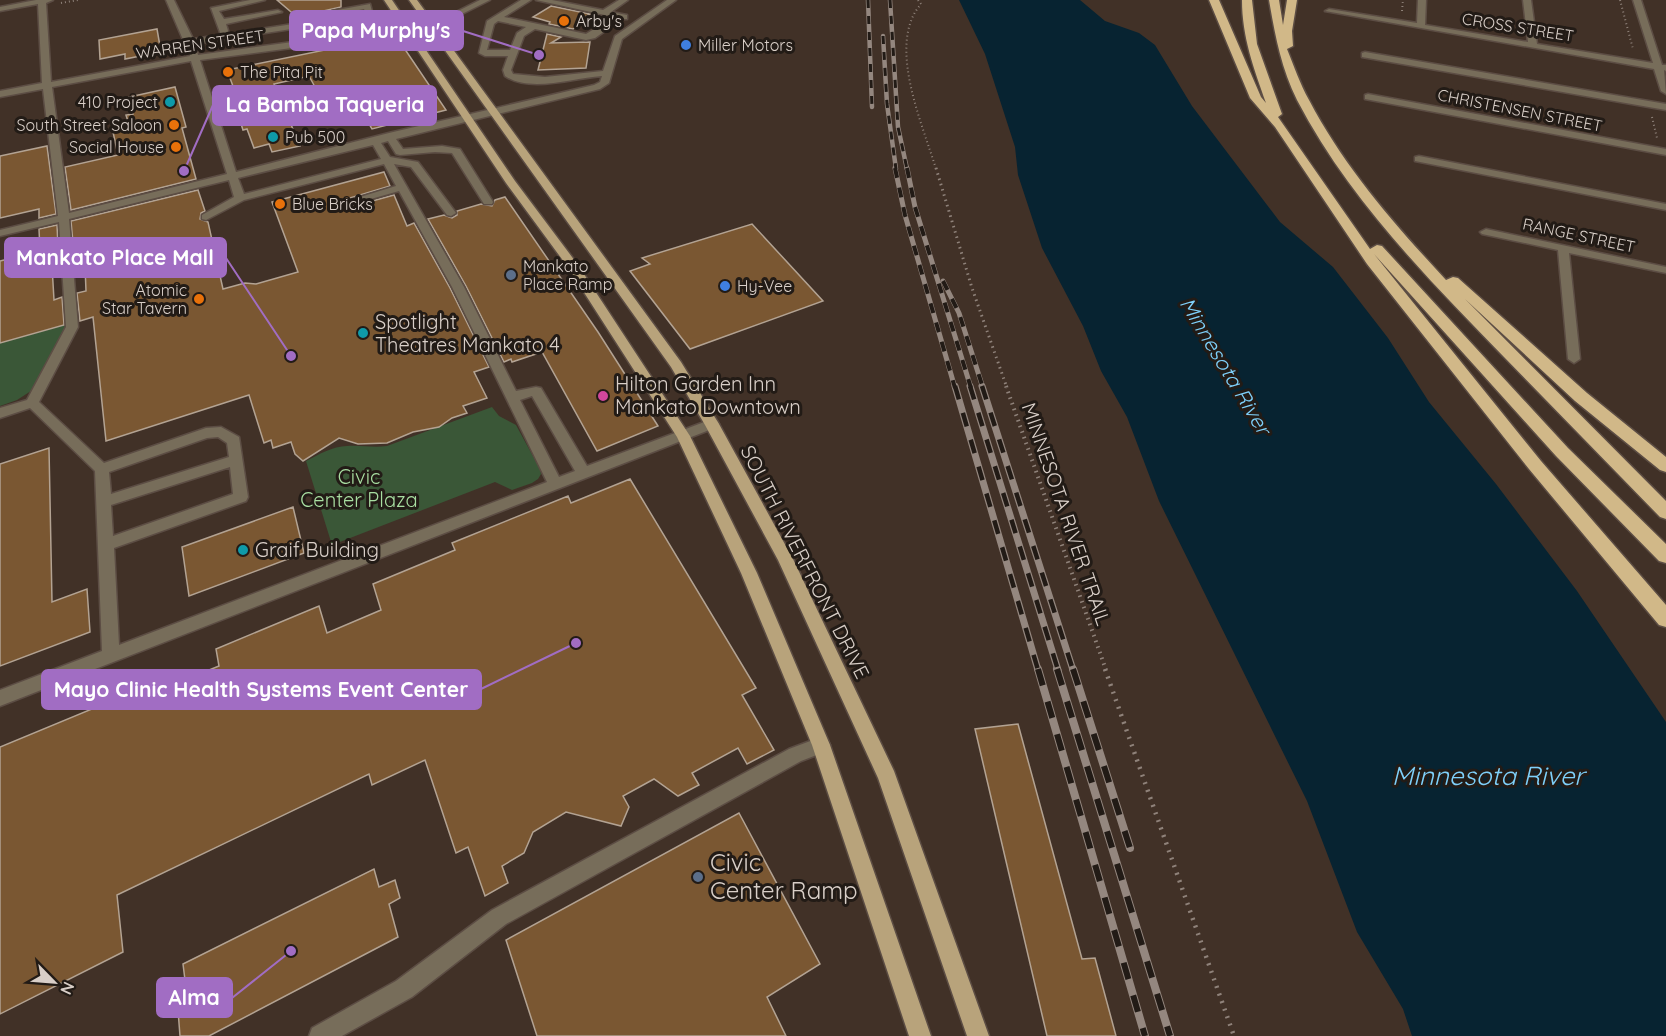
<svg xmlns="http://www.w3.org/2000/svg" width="1666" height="1036" viewBox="0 0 1666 1036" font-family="Quicksand,sans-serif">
<rect width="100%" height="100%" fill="#413127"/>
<!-- green -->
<g fill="#3a5737">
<polygon points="69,324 31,391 17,400 0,406 0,343"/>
<path d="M492,407l7,9 17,9 24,44 1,5 -3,5 -6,4 -20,7 -17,-8 -163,63 -26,-84c12,-6 27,-15 41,-15 14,-1 26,2 40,0z"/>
</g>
<!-- water -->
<polygon fill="#072331" points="959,0 1080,0 1105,21 1139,33 1155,45 1192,106 1280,222 1333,267 1388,338 1429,402 1496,484 1577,591 1666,722 1666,1036 1412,1036 1403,1009 1357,932 1307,801 1159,501 1127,417 1101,371 1083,326 1042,248 1018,175 1015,147 985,54"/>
<!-- building -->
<g fill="#7a5732" stroke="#b3a393" stroke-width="1.5">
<polygon points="277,0 341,0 341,7 297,17"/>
<polygon points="551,6 590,14 582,19 586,20 573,29 549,24 550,22 533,17"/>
<polygon points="157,29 161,52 125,59 125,54 100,59 99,40"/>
<polygon points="547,34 561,37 551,43 590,42 586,68 538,70"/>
<polygon points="388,37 398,39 446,110 372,129 356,102 327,109 309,76 274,84 300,146 272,152 269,144 254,148 247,129 243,130 233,98 237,97 227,70"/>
<polygon points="175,87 186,127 182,128 196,179 71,210 65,167 118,155 113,132 130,128 126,115 133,114 129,97"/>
<polygon points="47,146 56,214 39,218 39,209 0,218 0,156"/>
<polygon points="384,172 390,186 333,203 332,206 340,210 394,195 407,226 414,223 450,288 489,367 474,372 487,398 463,406 467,413 452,418 439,427 413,432 387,443 358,444 339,438 303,461 295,454 291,442 273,448 271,440 264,443 249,395 106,441 93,317 80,321 77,293 86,291 84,241 73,243 71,221 198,190 205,211 201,213 200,219 208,222 223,289 245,283 256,284 298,272 272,202"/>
<polygon points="505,197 598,332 658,426 597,451 542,352 512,362 511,359 504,362 466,286 428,219 444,215 452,218 457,215 457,211 481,204 492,206 495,200"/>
<polygon points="752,224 823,301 690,349 630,271 650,264 642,258"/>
<polygon points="57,225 58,247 51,249 54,300 62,297 64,325 0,343 0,261 40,251 39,229"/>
<polygon points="49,448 52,602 87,589 90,632 0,666 0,464"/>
<polygon points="630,479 756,688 742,695 774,750 747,764 738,748 692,773 699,785 678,796 654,779 623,796 629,807 621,826 566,812 533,832 524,853 502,866 508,883 485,896 468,847 456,853 425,760 372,785 369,774 117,895 123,952 0,1014 0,747 181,672 182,681 219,666 216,649 319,606 327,633 381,610 373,584 455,550 452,543 568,496 571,503"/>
<polygon points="293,507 304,553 189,596 182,547"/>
<polygon points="1018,724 1082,959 1095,958 1116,1036 1047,1036 975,729"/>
<polygon points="739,813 820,964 767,997 786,1036 537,1036 506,940"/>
<polygon points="374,869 379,887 395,880 400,898 389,904 398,937 209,1036 180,1036 178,1010 188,1004 183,964"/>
</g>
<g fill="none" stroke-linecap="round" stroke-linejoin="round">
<defs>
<g id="minor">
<path d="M36,0h17l-7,3 5,79 139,-26 -24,-56h8l19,39 28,-4 -10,-27 39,-8h15l-46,11 5,8 54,-9 4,2 -56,12 3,10 103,-16v-7l38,-7 3,11 -41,8 5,13 117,-23 26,-13h10l-34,17 -134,27 -122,16 36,112 153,-39 205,-48 6,-3 2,-6c-29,2 -72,17 -97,0l-2,-6 5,-14h-23l-6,-3 8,-32 34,-21h10l-27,17 82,17 28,-17 -78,-17h16l51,10 16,-10h9l-17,12 16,3v4h-5l-27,19 -9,2 -51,-11 -11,7 -13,34 2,4 32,3 58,-6 12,-35 52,-36h9l-54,39 -13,44 -9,6 -204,50 7,10 39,-3 18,3 33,53 -1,2h-8l-32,-51 -17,-1 -35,3 -4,-1 -8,-13 -7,2 9,14 28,5 38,51 -5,3 -4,-1 -36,-48 -17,-3 70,123 52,104 20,-4 5,1 46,78 120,-45h10l2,3 -2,3 -717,279v-16l102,-39 -7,-180 -65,-63 -30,10v-10l27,-8 39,-73 -7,-105 -59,14v-6l58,-14 -15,-127 -43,8v-6l42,-8 -4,-79 -38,7v-4zM364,9l1,2 -25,5 -1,-2zM498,21l28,6 -9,6 -7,17h-23l7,-26zM324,24l5,13 -131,18 -3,-11zM191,61l36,113 -158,39 -17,-126zM373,145l8,14 -137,35 -6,-16zM384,164l12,22 -62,19 5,3 60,-17 53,96 95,195 -428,163 -5,-97 132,-47 2,-4 -9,-60 -18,-10 -15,1 -102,35 -65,-61 39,-75 -9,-108 160,-39 5,17 -32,18v4l4,1 38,-20zM532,396l43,75 -16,6 -39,-77zM218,437l9,6 2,14 -118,37 -2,-22 98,-34zM230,467l3,27 -120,42 -2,-31z"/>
<polygon points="1418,0 1426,0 1425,25 1528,42 1523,0 1531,0 1537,44 1653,63 1633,0 1641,0 1662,65 1666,65 1666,71 1664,70 1666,94 1661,91 1654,69 1325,11 1329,9 1417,23"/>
<polygon points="1365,52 1666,104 1666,110 1362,57 1362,53"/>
<polygon points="1368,94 1666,149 1666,155 1365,99 1365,95"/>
<polygon points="1419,156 1666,204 1666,210 1415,161 1415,157"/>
<polygon points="1486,229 1666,267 1666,273 1569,253 1580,359 1574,363 1568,359 1558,250 1482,234 1480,232"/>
<polygon points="821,737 827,739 830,745 827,751 801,761 506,924 412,997 342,1036 309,1036 312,1028 396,981 492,910 789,749"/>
</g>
<g id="major">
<polygon points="384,0 392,0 515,181 578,265 690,436 757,573 830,745 931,1036 909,1036 812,745 741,573 677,437 567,266 506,183"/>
<polygon points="409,0 417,0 681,362 719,424 793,559 894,771 989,1036 967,1036 878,778 778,560 705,425 671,367"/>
</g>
<g id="highway">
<path d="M1209,0h10l42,97 5,6c-12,-34 -24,-66 -24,-103h10l5,44 25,70 -4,3 92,132 7,-4 5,1 186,202 98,96v19l-7,-2 -103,-105 -182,-202 167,207 125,144v22l-7,-2 -130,-156 -162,-205 -92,-137 -25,-29z"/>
<path d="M1269,0h10l4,25 4,-25h10l-5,31 1,15 -6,3c7,17 13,35 22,51 35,67 86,125 137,180l7,-3 5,1 129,115 79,64v15l-6,-2 -85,-69 -110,-102 201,202v18l-6,-2c-52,-53 -104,-107 -156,-160 -76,-78 -156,-159 -207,-257 -16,-32 -22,-65 -28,-100z"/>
</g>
</defs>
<!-- minor casing -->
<use href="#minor" stroke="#5c4d44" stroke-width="3"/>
<!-- major casing -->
<use href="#major" stroke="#5c4d44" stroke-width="3"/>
<!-- highway casing -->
<use href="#highway" stroke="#5c4d44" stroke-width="3"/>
<!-- path-far3 -->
<g stroke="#8f827a" stroke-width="2" stroke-dasharray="1 3" stroke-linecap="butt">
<path d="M918,0l3,4c-35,40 2,121 15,165"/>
<polyline points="1620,0 1633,49"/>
<polyline points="61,3 78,0"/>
<polyline points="1402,11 1403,0"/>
<polyline points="1652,117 1657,138"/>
</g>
<!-- path-far2 -->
<polyline stroke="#8f827a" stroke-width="3" stroke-dasharray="1.5 4" stroke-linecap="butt" points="936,168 972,288 1007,388"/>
<!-- path-far1 -->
<polyline stroke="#8f827a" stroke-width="4" stroke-dasharray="1.5 4.5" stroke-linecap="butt" points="1006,386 1106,670"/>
<!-- path -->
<polyline stroke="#8f827a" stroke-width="4.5" stroke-dasharray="2 6" stroke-linecap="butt" points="1105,669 1234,1036"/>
<!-- minor -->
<use href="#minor" fill="#776d5a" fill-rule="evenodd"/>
<!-- major -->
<use href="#major" fill="#b8a37b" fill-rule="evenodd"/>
<!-- highway -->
<use href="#highway" fill="#d1b888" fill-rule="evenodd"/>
<defs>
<g id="rail-far3">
<polyline points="868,0 872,107"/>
<polyline points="890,0 898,127 907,169"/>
<polyline points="883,36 887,104 896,169"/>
</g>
<g id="rail-far2">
<polyline points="895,168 905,215 955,388"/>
<polyline points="907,168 915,207 971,388"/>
<polyline points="943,281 959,313 983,388"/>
</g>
<g id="rail-far1">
<polyline points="955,386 1038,670"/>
<polyline points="970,386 1058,670"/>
<polyline points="982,386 1073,670"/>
</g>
<g id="rail">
<polyline points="1038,669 1145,1036"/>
<polyline points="1057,669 1170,1036"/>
<polyline points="1073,669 1130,848"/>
</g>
</defs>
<!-- rail-far3 casing -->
<use href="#rail-far3" stroke="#94877f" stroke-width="4.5"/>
<!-- rail-far2 casing -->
<use href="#rail-far2" stroke="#94877f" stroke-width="5"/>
<!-- rail-far1 casing -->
<use href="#rail-far1" stroke="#94877f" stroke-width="7"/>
<!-- rail casing -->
<use href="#rail" stroke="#94877f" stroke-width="8"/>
<!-- rail-far3 -->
<use href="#rail-far3" stroke="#221b16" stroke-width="3" stroke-dasharray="8" stroke-linecap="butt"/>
<!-- rail-far2 -->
<use href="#rail-far2" stroke="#221b16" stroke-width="4" stroke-dasharray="10" stroke-linecap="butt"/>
<!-- rail-far1 -->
<use href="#rail-far1" stroke="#221b16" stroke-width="4.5" stroke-dasharray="14" stroke-linecap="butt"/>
<!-- rail -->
<use href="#rail" stroke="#221b16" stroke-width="6" stroke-dasharray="17" stroke-linecap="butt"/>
</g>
<!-- markers -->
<g fill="#e8710a" stroke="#221b16" stroke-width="2">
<circle cx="564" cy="21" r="6"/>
<circle cx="228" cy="72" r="6"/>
<circle cx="174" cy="125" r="6"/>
<circle cx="176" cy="147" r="6"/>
<circle cx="280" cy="204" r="6"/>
<circle cx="199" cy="299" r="6"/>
</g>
<g fill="#3f7fe0" stroke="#221b16" stroke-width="2">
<circle cx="686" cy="45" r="6"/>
<circle cx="725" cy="286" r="6"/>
</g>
<g fill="#0f9aa8" stroke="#221b16" stroke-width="2">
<circle cx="170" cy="102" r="6"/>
<circle cx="273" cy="137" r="6"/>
<circle cx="363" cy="333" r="6"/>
<circle cx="243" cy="550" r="6"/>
</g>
<g fill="#5c6f8a" stroke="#221b16" stroke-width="2">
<circle cx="511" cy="275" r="6"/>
<circle cx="698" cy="877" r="6"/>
</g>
<circle fill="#d1479c" stroke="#221b16" stroke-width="2" cx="603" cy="396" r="6"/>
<g text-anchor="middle" stroke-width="6" stroke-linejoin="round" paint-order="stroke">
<!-- far-poi labels -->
<g font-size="16" fill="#d9cfc8" stroke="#221b16" text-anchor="start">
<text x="576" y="27">Arby's</text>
<text x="698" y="51">Miller Motors</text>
<text x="240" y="78">The Pita Pit</text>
<text x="158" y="108" text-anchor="end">410 Project</text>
<text x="162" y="131" text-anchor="end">South Street Saloon</text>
<text x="285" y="143">Pub 500</text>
<text x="164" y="153" text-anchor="end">Social House</text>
<text x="292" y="210">Blue Bricks</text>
<text x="523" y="272">Mankato<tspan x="523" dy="18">Place Ramp</tspan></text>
<text x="737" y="292">Hy-Vee</text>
<text x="187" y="296" text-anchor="end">Atomic<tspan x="187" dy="18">Star Tavern</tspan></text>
</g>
<!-- far-street labels -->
<g font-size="16" fill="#d9cfc8" stroke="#221b16">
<text transform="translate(1518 27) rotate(9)" y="6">CROSS STREET</text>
<text transform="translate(200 44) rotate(-8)" y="6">WARREN STREET</text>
<text transform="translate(1520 110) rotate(11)" y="6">CHRISTENSEN STREET</text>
<text transform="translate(1579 235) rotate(12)" y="6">RANGE STREET</text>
</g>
<!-- poi labels -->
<g font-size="20" fill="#d9cfc8" stroke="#221b16" text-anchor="start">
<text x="375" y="329">Spotlight<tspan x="375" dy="23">Theatres Mankato 4</tspan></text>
<text x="615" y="391">Hilton Garden Inn<tspan x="615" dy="23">Mankato Downtown</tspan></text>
<text x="255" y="557">Graif Building</text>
</g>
<!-- park labels -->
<g font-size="20" fill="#a8dea1" stroke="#221b16">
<text x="359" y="484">Civic<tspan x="359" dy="23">Center Plaza</tspan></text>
</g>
<!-- street labels -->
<g font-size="20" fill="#d9cfc8" stroke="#221b16">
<text transform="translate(1066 514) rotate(71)" y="7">MINNESOTA RIVER TRAIL</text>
<text transform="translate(805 562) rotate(63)" y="7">SOUTH RIVERFRONT DRIVE</text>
</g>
<!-- water labels -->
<g font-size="21" font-style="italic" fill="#7ed0fa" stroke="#221b16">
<text transform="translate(1225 366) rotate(59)" y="7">Minnesota River</text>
</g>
<!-- near-poi labels -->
<g font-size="24" fill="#d9cfc8" stroke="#221b16" text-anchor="start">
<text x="710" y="871">Civic<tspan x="710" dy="28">Center Ramp</tspan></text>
</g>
<!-- near-water labels -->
<g font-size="26" font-style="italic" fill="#7ed0fa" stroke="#221b16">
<text x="1488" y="785">Minnesota River</text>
</g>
</g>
<!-- callouts -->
<path fill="none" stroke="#a16dc3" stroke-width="2" d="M539 55L463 31M184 171L213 105M291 356L226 258M576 643L481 689M291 951L232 998"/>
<g fill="#a16dc3" stroke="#221b16" stroke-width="2">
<circle cx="539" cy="55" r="6"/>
<circle cx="184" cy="171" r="6"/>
<circle cx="291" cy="356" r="6"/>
<circle cx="576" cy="643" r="6"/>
<circle cx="291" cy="951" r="6"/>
</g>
<g fill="#a16dc3" stroke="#a16dc3" stroke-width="2">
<rect x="290" y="11" width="173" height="39" rx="6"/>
<rect x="213" y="86" width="223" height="39" rx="6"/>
<rect x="5" y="238" width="221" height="39" rx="6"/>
<rect x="42" y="670" width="439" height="39" rx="6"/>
<rect x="157" y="978" width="75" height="39" rx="6"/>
</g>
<g font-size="21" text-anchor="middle" font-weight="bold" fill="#fff">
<text x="376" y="38">Papa Murphy's</text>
<text x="325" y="112">La Bamba Taqueria</text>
<text x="115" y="265">Mankato Place Mall</text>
<text x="261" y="697">Mayo Clinic Health Systems Event Center</text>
<text x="194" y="1005">Alma</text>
</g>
<!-- north arrow -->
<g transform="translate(54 982) rotate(115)" stroke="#221b16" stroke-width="4.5" paint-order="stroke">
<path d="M0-4.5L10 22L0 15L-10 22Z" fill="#d9cfc8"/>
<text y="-9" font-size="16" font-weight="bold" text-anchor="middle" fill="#d9cfc8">N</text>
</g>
</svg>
